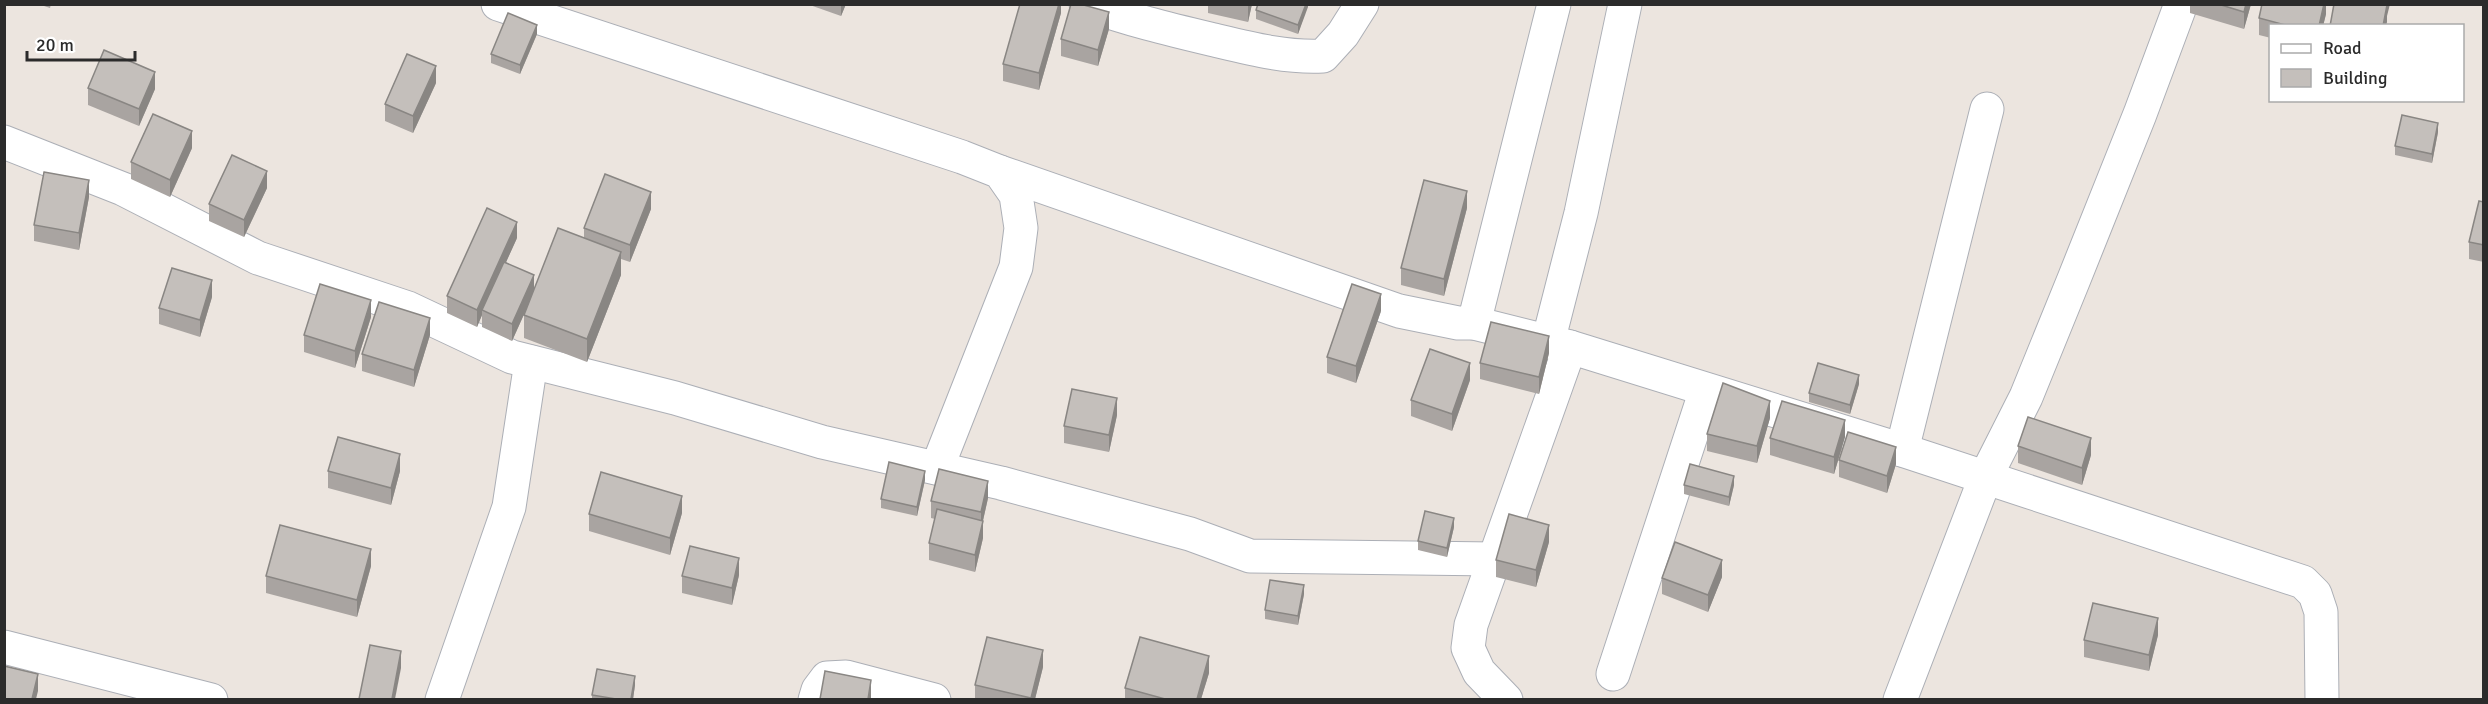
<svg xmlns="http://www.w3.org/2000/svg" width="2488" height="704" viewBox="0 0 2488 704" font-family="Signika,sans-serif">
<rect width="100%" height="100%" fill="#ece5df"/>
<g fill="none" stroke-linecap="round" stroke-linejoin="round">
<defs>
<g id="minor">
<polyline points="498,4 962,157 1000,172 1016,195 1021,228 1016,267 937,468"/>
<path d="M1086,4c41,15 82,25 124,35 38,9 75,19 113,17l20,-22 19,-30"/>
<polyline points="4,142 123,189 258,258 408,308 512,357 675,398 822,442 1001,483 1190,534 1250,556 1495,559"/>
<polyline points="1000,172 1399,311 1458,323 1474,323 1570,347 1902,450 2303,582 2315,594 2321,612 2322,700"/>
<polyline points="1474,323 1554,4"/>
<polyline points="1548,342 1581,213 1625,4"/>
<polyline points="1902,450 1987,109"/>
<polyline points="4,647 211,700"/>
<polyline points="1613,674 1706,390"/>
<polyline points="442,700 509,507 531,362"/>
<polyline points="815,700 818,690 827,678 846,677 934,700"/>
<polyline points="1506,700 1479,672 1468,648 1471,625 1570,347"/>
<polyline points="1900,700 1986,476 2026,397 2074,279 2140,114 2181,4"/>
</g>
</defs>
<!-- minor casing -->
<use href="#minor" stroke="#acafb6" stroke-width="35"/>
<!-- minor -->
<use href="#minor" stroke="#fff" stroke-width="33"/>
</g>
<!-- wall -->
<g fill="#a9a4a1">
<polygon points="38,4 51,4 50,8"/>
<polygon points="807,4 846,4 841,16"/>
<polygon points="1061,4 1061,13 1039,90 1003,81 1003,64"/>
<polygon points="1208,4 1252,4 1248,22 1208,13"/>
<polygon points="1308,4 1298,34 1256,19 1256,10"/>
<polygon points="2190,4 2251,4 2244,29 2190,13"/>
<polygon points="2326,4 2326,14 2323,26 2271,26 2271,38 2259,35 2259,18"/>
<polygon points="1109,29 1098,66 1061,56 1061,39"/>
<polygon points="537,34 520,74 491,63 491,54"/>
<polygon points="436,83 413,133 385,121 385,104"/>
<polygon points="88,88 155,89 139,126 88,105"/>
<polygon points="2438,132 2432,163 2395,155 2395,146"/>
<polygon points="192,148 170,197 131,179 131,162"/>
<polygon points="267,188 244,237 209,221 209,204"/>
<polygon points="89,197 79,250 34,241 34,225"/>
<polygon points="2484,202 2484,262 2469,259 2469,242"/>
<polygon points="1467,208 1444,296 1401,285 1401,268"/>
<polygon points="651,209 630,262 621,259 621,275 587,362 524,338 524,315 530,301 512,341 482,327 482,315 477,327 447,313 447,296 517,238 506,262 534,291 584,238 584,228"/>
<polygon points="212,297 200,337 159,324 159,308"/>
<polygon points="1381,311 1356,383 1327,373 1327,357"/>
<polygon points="371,317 355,368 304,352 304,335"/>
<polygon points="430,335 414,387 362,371 362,354"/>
<polygon points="1549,353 1539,394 1480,379 1480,363"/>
<polygon points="1470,380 1452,431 1411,416 1411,400"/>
<polygon points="1859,384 1850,414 1809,402 1809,393"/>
<polygon points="1117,415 1109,452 1064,443 1064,426"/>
<polygon points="1770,418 1757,463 1707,451 1707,434"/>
<polygon points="1845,437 1834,474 1770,455 1770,438"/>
<polygon points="2018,446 2091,455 2082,485 2018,463"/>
<polygon points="1839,460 1896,464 1887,493 1839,477"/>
<polygon points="328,471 400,471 391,505 328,488"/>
<polygon points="925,480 917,516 881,508 881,499"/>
<polygon points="1684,485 1734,485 1729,506 1684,494"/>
<polygon points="988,498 983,521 983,538 975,572 929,560 929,543 935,519 931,518 931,501"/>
<polygon points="682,513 670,555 589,531 589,514"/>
<polygon points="1454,527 1447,557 1418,550 1418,541"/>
<polygon points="1549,542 1536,587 1496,577 1496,560"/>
<polygon points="371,566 357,617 266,593 266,576"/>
<polygon points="739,575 732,605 682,593 682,576"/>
<polygon points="1722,577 1708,612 1662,594 1662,578"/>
<polygon points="1304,594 1298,625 1265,619 1265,610"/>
<polygon points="2158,635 2149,671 2084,657 2084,640"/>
<polygon points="1043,667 1035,699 975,699 975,685"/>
<polygon points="1209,673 1201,699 1125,699 1125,688"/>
<polygon points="635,685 633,699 592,699 592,695"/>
</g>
<!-- shaded-wall -->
<g fill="#898683">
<polygon points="841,4 846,4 841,16"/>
<polygon points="1059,4 1061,4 1061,13 1039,90 1039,73"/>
<polygon points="1248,4 1252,4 1248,22"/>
<polygon points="1306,4 1308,4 1308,7 1298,34 1298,25"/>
<polygon points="2246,4 2251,4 2244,29 2244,12"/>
<polygon points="2324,4 2326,4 2326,14 2323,26 2319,26"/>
<polygon points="2387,4 2390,4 2387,16 2387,22 2386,26 2383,26"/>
<polygon points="1109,12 1109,29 1098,66 1098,50"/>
<polygon points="537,25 537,34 520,74 520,65"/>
<polygon points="436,66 436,83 413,133 413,116"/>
<polygon points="155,72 155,89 139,126 139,109"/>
<polygon points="2438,123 2438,132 2432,163 2432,154"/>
<polygon points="192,131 192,148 170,197 170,180"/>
<polygon points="267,171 267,188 244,237 244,220"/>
<polygon points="89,180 89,197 79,250 79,233"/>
<polygon points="1467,191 1467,208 1444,296 1444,279"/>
<polygon points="651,192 651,209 630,262 630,245"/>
<polygon points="517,222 517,238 484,311 482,310 482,315 477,327 477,310"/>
<polygon points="621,252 621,275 587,362 587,339"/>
<polygon points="534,275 534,292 512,341 512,324"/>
<polygon points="212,280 212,297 200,337 200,320"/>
<polygon points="1381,294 1381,311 1356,383 1356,366"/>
<polygon points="371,300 371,317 355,368 355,351"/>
<polygon points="430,318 430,335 414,387 414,370"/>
<polygon points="1549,336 1549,353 1539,394 1539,377"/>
<polygon points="1470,363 1470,380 1452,431 1452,414"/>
<polygon points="1859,375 1859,384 1850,414 1850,405"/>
<polygon points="1117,398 1117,415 1109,452 1109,435"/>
<polygon points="1770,401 1770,418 1757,463 1757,446"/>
<polygon points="1845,420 1845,437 1834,474 1834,457"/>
<polygon points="2091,438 2091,455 2082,485 2082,468"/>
<polygon points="1896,447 1896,464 1887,493 1887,476"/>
<polygon points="400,454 400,471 391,505 391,488"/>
<polygon points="925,471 925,480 917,516 917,507"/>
<polygon points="1734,476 1734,485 1729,506 1729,497"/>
<polygon points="988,481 988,498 981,529 981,512"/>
<polygon points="682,496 682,513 670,555 670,538"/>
<polygon points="1454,518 1454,527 1447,557 1447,548"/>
<polygon points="983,521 983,538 975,572 975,555"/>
<polygon points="1549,525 1549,542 1536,587 1536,570"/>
<polygon points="371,549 371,566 357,617 357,600"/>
<polygon points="739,558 739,575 732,605 732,588"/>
<polygon points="1722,560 1722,577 1708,612 1708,595"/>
<polygon points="1304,585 1304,594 1298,625 1298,616"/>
<polygon points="2158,618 2158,635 2149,671 2149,655"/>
<polygon points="1043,650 1043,667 1035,699 1031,699"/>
<polygon points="401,651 401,668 395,699 392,699"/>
<polygon points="1209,656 1209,673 1201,699 1197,699"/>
<polygon points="38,674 38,691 36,699 32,699"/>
<polygon points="635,676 635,685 633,699 631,699"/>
<polygon points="871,680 871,699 868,699"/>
</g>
<!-- building -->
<g fill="#c4bfbb" stroke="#898683" stroke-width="1.5">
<polygon points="1020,4 1059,4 1039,73 1003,64"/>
<polygon points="1071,4 1080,4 1109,12 1098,50 1061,39"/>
<polygon points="1258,4 1306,4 1298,25 1256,10"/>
<polygon points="2218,4 2246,4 2244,12"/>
<polygon points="2262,4 2324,4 2319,26 2289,26 2259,18"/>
<polygon points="2334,4 2387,5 2383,26 2330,26"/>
<polygon points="508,13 537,25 520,65 491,54"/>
<polygon points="104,50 155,72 139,109 88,88"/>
<polygon points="407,54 436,66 413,116 385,104"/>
<polygon points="153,114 192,131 170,180 131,162"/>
<polygon points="2402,115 2438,123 2432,154 2395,146"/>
<polygon points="232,155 267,171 244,220 209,204"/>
<polygon points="44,172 89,180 79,233 34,225"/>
<polygon points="605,174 651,192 630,245 584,228"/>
<polygon points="1424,180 1467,191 1444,279 1401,268"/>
<polygon points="2479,201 2484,202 2484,245 2469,242"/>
<polygon points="487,208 517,222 477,310 447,296"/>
<polygon points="558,228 621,252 587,339 524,315"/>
<polygon points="504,262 534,275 512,324 482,310"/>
<polygon points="172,268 212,280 200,320 159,308"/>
<polygon points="320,284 371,300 355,351 304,335"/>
<polygon points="1352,284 1381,294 1356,366 1327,357"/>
<polygon points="379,302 430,318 414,370 362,354"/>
<polygon points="1491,322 1549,336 1539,377 1480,363"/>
<polygon points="1430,349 1470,363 1452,414 1411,400"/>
<polygon points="1818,363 1859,375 1850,405 1809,393"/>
<polygon points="1723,383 1770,401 1757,446 1707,434"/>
<polygon points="1072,389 1117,398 1109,435 1064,426"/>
<polygon points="1782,401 1845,420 1834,457 1770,438"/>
<polygon points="2028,417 2091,438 2082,468 2018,446"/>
<polygon points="1848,432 1896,447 1887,476 1839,460"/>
<polygon points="338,437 400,454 391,488 328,471"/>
<polygon points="889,462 925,471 917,507 881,499"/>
<polygon points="1690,464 1734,476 1729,497 1684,485"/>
<polygon points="939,469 988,481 981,512 931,501"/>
<polygon points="601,472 682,496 670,538 589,514"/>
<polygon points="937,509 983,521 975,555 929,543"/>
<polygon points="1425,511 1454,518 1447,548 1418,541"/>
<polygon points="1509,514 1549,525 1536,570 1496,560"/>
<polygon points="280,525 371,549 357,600 266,576"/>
<polygon points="1675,542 1722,560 1708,595 1662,578"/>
<polygon points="690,546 739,558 732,588 682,576"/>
<polygon points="1270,580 1304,585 1298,616 1265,610"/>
<polygon points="2093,603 2158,618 2149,655 2084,640"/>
<polygon points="987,637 1043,650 1031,698 975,685"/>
<polygon points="1140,637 1209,656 1197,699 1165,699 1125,688"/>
<polygon points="370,645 401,651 392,699 359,699"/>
<polygon points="4,666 38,674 32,699 4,699"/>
<polygon points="597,669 635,676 631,699 616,699 592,695"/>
<polygon points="825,671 871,680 868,699 820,699"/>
</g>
<!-- border -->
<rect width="2488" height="704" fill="none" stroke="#2b2b2b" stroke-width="12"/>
<!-- legend -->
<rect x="2269" y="24" width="195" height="78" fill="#ffffff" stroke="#aaaaaa" stroke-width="1.5"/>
<rect x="2281" y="44" width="30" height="9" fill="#ffffff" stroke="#aaaaaa" stroke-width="1.5"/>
<text x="2323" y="54" font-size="18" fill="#2b2b2b">Road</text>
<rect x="2281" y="69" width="30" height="18" fill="#c4bfbb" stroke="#aaaaaa" stroke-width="1.5"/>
<text x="2323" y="84" font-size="18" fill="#2b2b2b">Building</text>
<!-- scale -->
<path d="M27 51v9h108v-9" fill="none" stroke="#2b2b2b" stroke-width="3"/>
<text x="36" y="51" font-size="18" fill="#2b2b2b" stroke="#ffffff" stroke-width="4.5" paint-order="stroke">20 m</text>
</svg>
